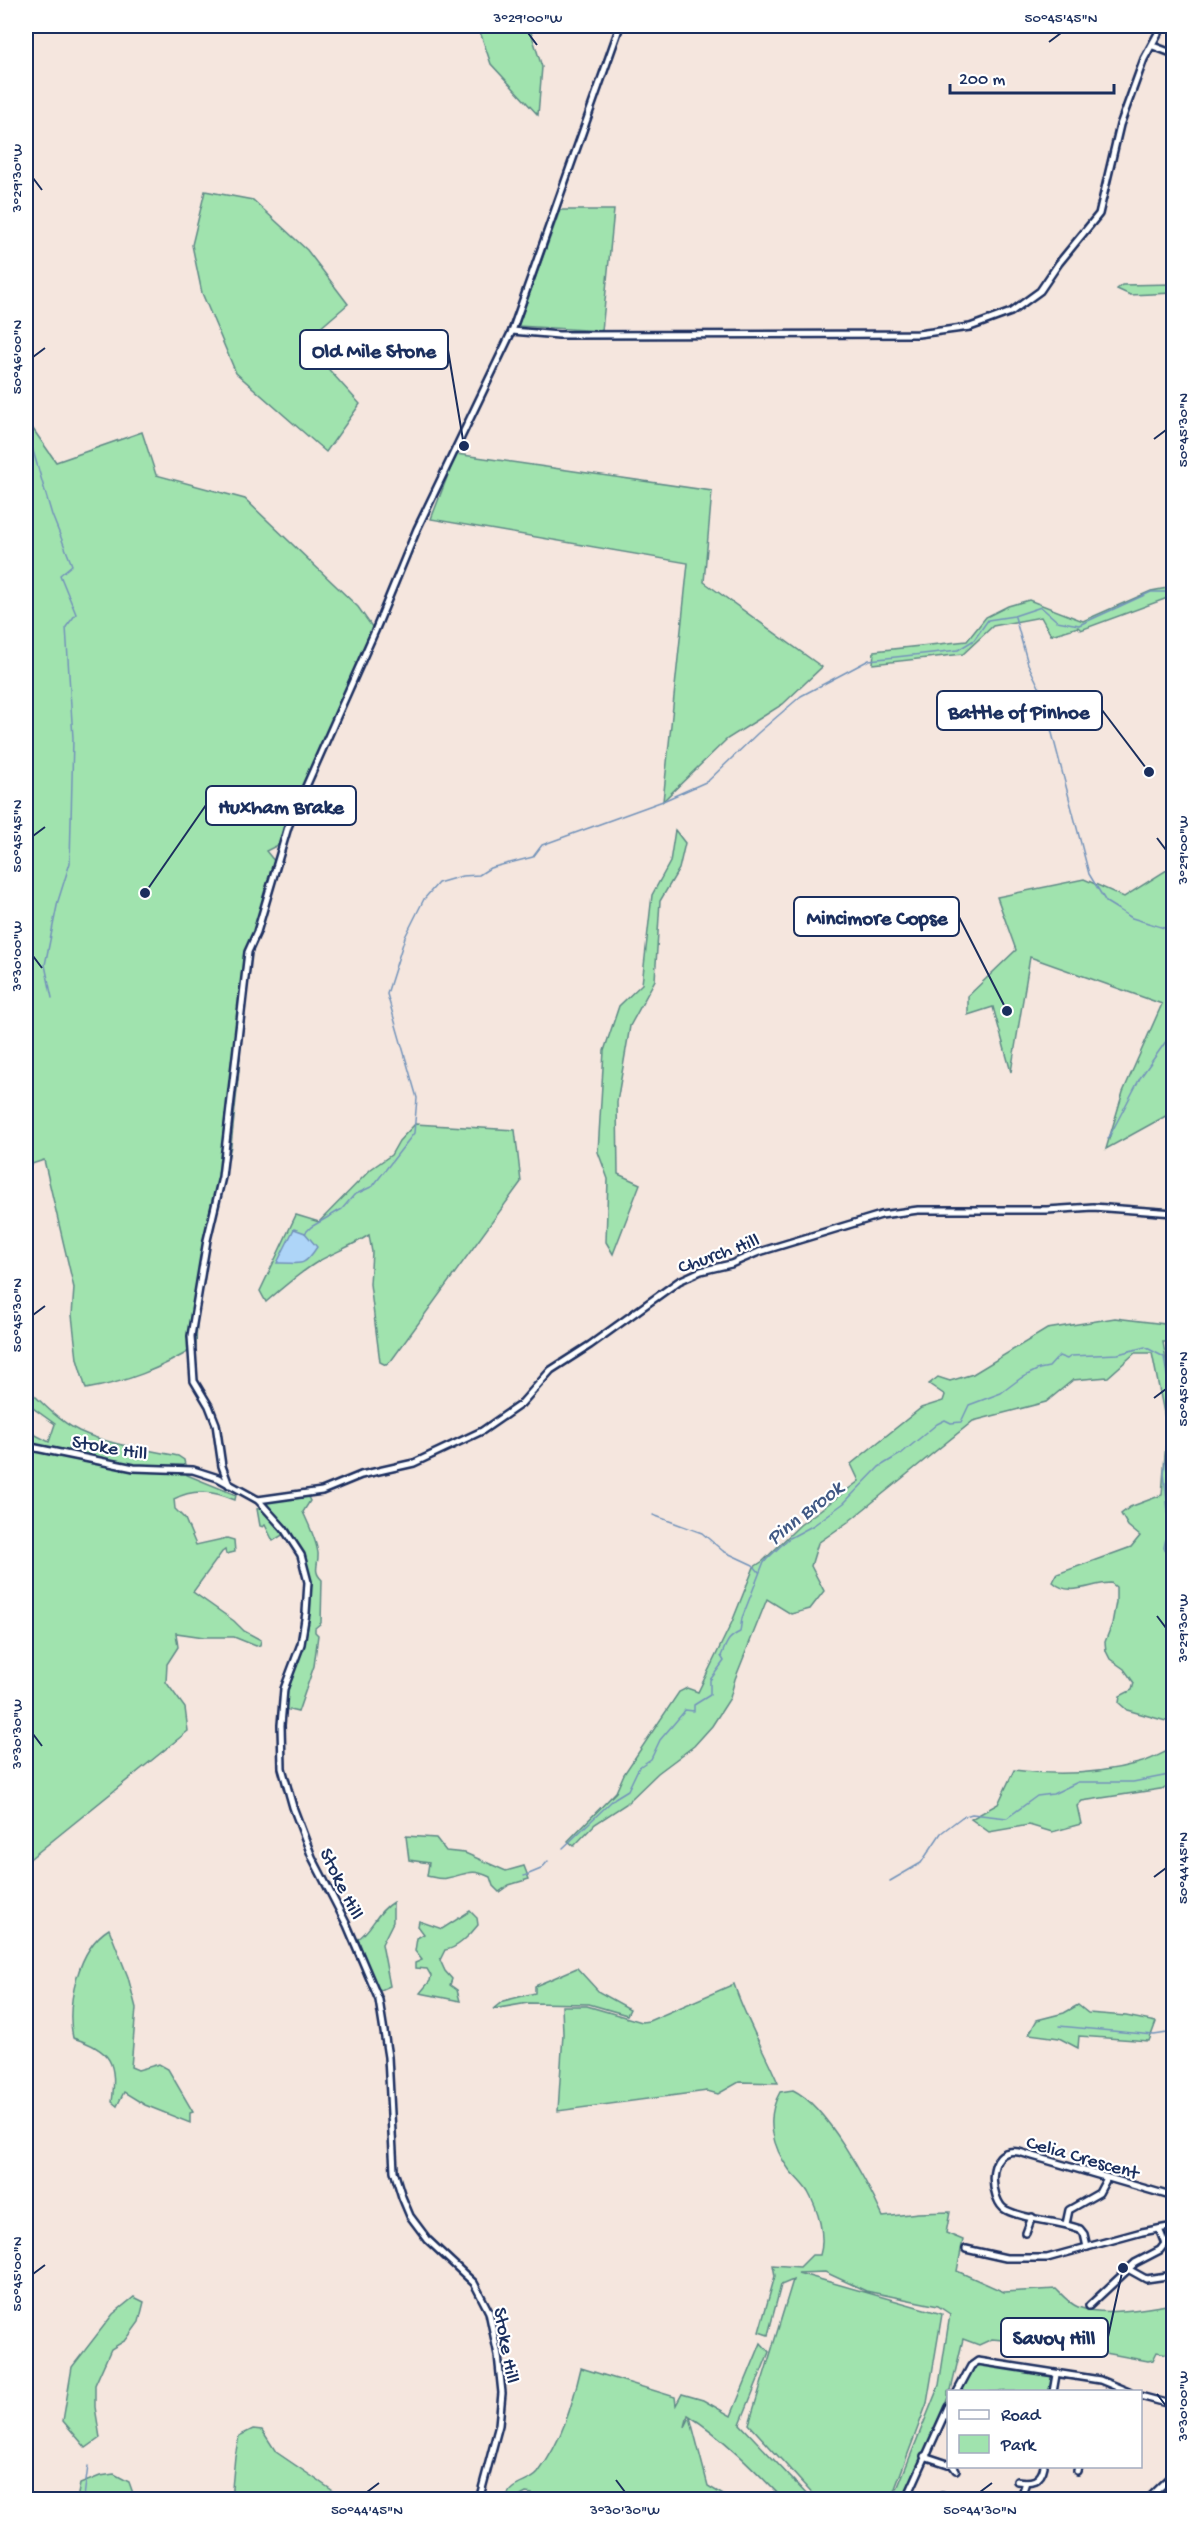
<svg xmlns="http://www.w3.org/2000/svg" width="1199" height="2525" viewBox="0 0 1199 2525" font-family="'Gochi Hand',sans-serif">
<rect width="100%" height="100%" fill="#f5e6de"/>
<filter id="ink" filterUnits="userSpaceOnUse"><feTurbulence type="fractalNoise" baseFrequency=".0167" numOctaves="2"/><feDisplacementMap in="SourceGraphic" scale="12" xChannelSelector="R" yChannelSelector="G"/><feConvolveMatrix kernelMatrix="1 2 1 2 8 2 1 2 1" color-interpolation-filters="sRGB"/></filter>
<g filter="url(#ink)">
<!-- green -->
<g fill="#a0e3ae" stroke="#5e8986" stroke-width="1.5">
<polygon points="478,26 529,26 542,67 538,115 491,64"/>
<polygon points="205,191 253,200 307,250 348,304 304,342 360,404 326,452 236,373 202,293 192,245"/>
<polygon points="560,210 614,210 602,331 518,326"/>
<polygon points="1173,284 1173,293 1130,295 1117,289 1122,285"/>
<path d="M26,419l30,43 86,-30 14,43 89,24 113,108 17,24 -95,213 -14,7 9,11 -25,91 -7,58 -4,60 -8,75 -33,143 -2,58c-36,22 -69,35 -110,42l-9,-30 -5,-44 2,-27 -30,-128 -18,6z"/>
<polygon points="456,454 712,491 704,582 822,667 783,704 727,739 663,801 688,563 431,519"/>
<polygon points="1173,587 1173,596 1081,630 1078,627 1051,635 1041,617 993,626 963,654 873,664 874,651 967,641 986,617 1008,606 1029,600 1083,621 1151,591"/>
<polygon points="675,830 685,843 679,869 660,901 655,980 630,1026 617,1102 618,1174 640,1184 613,1254 606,1242 608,1179 598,1152 604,1051 619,1006 642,984 652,895 670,862"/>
<polygon points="1173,866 1173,1112 1106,1149 1123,1092 1162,1004 1030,957 1011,1072 993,1007 968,1015 968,996 1016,950 997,897 1084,879 1124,897"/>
<path d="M415,1124l100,6 6,52 -130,179 -5,4 -6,-3 -10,-78 2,-32 -3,-17c-17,11 -34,17 -50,26 -20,12 -36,26 -53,41l-6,-11 36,-76 23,7 52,-53 20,-14 8,-14z"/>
<path d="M1115,1318l58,7v17h-10l9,51h2l-1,330 -46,-13 -8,-7 1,-7 12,-6 2,-7 -10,-14 -14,-10 -4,-8 -1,-9 7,-18 4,-22v-15l-5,-4c-20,0 -41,15 -58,-1l4,-8 74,-27 9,-11 -12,-10 -7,-12 9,-7 32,-12 5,-67 -15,-75h-17l-27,24 -35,3 -27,22 -73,19 -125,101 -30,21 -7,23 13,25 -14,18 -19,5 -24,-15 -32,80 -5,19 -18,28 -18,20 -36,27 -32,31 -31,20 -21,22 -6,-5 48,-49 8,-18 55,-82 8,-4 11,4 34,-70 22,-55 9,-6 37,-36 59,-44 -8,-17 70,-56 22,-7 2,-6 -16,-11 9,-7 12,4 23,-7 74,-45z"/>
<path d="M26,1387c16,16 33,34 53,44 30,14 66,18 99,25l6,4 3,15 49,20 -1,5c-22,-9 -41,-12 -61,-1l1,10 10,10 11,26 31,-7 7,2 1,12 -9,2 -1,-4 -3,2 -29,40 41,29 10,10 17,9 -1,5 -4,1 -22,-9h-30l-28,-4 2,14 -11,17 -1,18 19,26 3,23 -162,131v-432l23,12 6,-18 -29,-21z"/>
<path d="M305,1491l5,10 -7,11c6,13 13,27 15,41 1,11 -6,18 4,27l-1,43 -6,5v4l3,3 -4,31 -16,46 -13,-3c2,-25 10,-39 18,-62 9,-28 11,-65 1,-92 -4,-9 -10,-17 -14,-25l-17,11 -8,-16 -2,2 -3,-1 -3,-17 7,-1 -1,-11z"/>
<path d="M1173,1748v39l-91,14 -5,5 4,18 -29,8 -23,-7 -40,7 -18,-13 27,-15 16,-34c42,6 84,4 125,-7 12,-3 24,-10 34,-15z"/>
<path d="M406,1836l30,2 10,13 19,2 41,18 18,-5 5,13 -20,6 -10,7 -6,-6 -3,-9c-20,-10 -24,-2 -43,1 -6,2 -14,-1 -20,-2l2,-13 -20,-3z"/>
<path d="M393,1902v20l-11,22 8,42 -9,4 -5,-4 -18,-47c15,-10 18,-27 35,-37z"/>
<path d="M470,1911l7,7 1,7c-7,9 -21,24 -33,25l-5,10 5,11 7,8 -2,6 7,5 3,11 -40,-8 10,-12 1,-5 -4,-7 -12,-1v-5l7,-3 -7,-9 2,-13 7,-4 -6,-8 1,-5 23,8z"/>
<path d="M109,1929l19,48 8,31 -5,59 7,3 21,-6 9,5 25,43 -3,1v10l-45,-18 -21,-13 -7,14 -5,-4c5,-39 0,-52 -39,-64 -7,-34 5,-90 36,-109z"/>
<polygon points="577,1968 599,1992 630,2009 627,2015 589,2004 528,2003 493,2009 503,2001 535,1993 535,1986"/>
<path d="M734,1984c11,34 30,66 44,99l-39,-1 -21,12 -11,-3 -149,20 5,-77 -1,-28h25l55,16 7,-1z"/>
<polygon points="1078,2005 1088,2013 1126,2016 1156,2022 1149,2041 1079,2036 1078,2048 1059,2038 1029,2034 1037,2020 1064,2013"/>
<path d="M793,2090c34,16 74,92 90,127l35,-4 32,-1 -4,21 17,7 -6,31 47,21 52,-3c6,6 14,15 22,18 28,10 67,1 95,-3v51l-16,-3 -4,8 -5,1 -80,-15 -76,-7 -13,6 -16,-6 -12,51 -3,2v5l-40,102h-15l46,-114 11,-71 -12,-8 -72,-15 -41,-19 -27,1 144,41 -15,89 -36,96h-74l-68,-75 44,-144 -12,5 -13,50 -9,-3 16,-56 -2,-11 27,2 12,-12h8c6,-20 -2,-45 -12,-63 -5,-8 -12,-14 -18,-21 -18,-24 -25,-53 -10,-79z"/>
<polygon points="134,2297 144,2302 139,2322 126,2340 111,2349 95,2385 95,2407 100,2438 86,2448 63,2421 72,2367 113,2314"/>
<path d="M761,2343l8,9 -29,72 71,75h-28c-28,-29 -60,-62 -95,-84l-3,12 5,-10 18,69 22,13 -196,1 -2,-6 -6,-1 -11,6h-9c4,-17 23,-15 32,-26 24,-32 34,-67 43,-105l94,29 1,8 6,-11 21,6 28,16z"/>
<polygon points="979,2362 1054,2375 1051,2391 959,2392 972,2367"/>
<polygon points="253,2429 262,2430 276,2452 345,2499 231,2499 235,2456 239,2436"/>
<polygon points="114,2474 129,2482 135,2499 77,2499 80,2484 100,2476"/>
</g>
<!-- water -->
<path fill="#aed5f8" stroke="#7393ba" stroke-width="1.5" d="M294,1229l11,4 12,14c-15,23 -17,15 -40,16z"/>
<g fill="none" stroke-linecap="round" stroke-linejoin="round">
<!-- stream -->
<g stroke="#7393ba" stroke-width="1.5">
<polyline points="26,442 31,444 52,515 72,565 60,575 76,614 66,627 73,738 70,863 58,901 45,965 52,998"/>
<polyline points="1015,617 1028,664 1041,691 1089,874 1106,902 1132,918 1174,931"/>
<polyline points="1108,1139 1140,1078 1174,1030"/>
<polyline points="305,1233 311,1227 342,1209 354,1195 373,1186 414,1133 417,1098 387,994 405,937 424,899 438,883 462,876 479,875 490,868 533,857 542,845 663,801 708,781 758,733 801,696 869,660 958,650 974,640 988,620 1014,616 1041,607 1057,621 1079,625 1151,592 1174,592"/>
<polyline points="1174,1393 1164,1473 1169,1521 1164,1548 1174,1559"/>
<polyline points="653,1515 702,1533 723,1551 753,1565 759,1572"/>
<path d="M563,1848l52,-50 13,-8 11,-23 12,-8 9,-19 23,-27 2,-3 9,1v-6l16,-10v-15l14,-19 -3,-5c6,-13 6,-18 19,-24l2,-14 21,-54 4,-5 21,-20 26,-14 30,-22 35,-36 23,-14 35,-29 8,-4 6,3 10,-1 8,-17 32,-12 20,-15 18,-9 10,-2 10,-11 8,3 4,-3 47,-2 27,-7 19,10 3,19 7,7"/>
<polyline points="524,1876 541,1869 548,1861"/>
<polyline points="890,1881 921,1863 941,1833 962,1817 972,1814 1007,1818 1037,1796 1053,1794 1078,1782 1133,1782 1174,1774"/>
<polyline points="1059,2026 1154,2035 1174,2032"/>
<polyline points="84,2497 88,2466"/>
</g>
<defs>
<g id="minor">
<polyline points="1153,46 1174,54"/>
<polyline points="512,331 559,335 918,334 970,327 1011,312 1040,291 1059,263 1099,214 1120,125 1144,59 1162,26"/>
<polyline points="26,1446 134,1468 193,1470 218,1478 258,1500 284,1529 301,1555 308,1582 306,1613 301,1644 284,1689 281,1725 282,1768 293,1807 312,1857 347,1925 379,2000 388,2057 394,2171 402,2197 410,2216 428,2240 474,2283 489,2312 498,2355 502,2393 499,2425 479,2500"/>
<polyline points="229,1485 222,1466 216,1424 209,1406 194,1381 191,1336 207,1240 222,1177 248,952 257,932 288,827 375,631 417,529 512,331 620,26"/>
<polyline points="258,1500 322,1491 361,1475 414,1463 482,1431 521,1404 551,1370 590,1345 679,1281 701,1271 731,1264 759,1252 881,1215 918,1210 1047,1210 1093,1207 1174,1213"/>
<polyline points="1066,2224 1069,2210 1099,2193 1107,2178"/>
<polyline points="1159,2229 1165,2244"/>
<polyline points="1026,2233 1032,2217"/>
<path d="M1087,2247l-3,-13 -4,-5c-23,-9 -52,-8 -74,-19 -16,-8 -22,-65 13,-58l155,45"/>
<polyline points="966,2249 1006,2258 1047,2258 1142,2232 1174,2226"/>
<polyline points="1128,2269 1146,2279 1174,2275"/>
<polyline points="1089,2306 1135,2263 1160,2250 1174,2232"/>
<polyline points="957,2392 971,2366 978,2361 1100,2380 1129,2392"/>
<polyline points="1053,2392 1056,2375"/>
<polyline points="1140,2396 1174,2405"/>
<polyline points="924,2456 948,2464"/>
<polyline points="953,2466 956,2470"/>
<polyline points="1077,2471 1078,2466"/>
<path d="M1017,2481c14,2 24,1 27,-15"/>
<polyline points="906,2500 948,2407"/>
<polyline points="940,2500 942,2496"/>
<polyline points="1020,2500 1026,2482"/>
<polyline points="1147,2500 1174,2474"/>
</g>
</defs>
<!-- minor casing -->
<use href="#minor" stroke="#1b2f5e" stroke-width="10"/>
<!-- minor -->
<use href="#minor" stroke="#fff" stroke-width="5"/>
</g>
</g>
<!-- ticks -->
<path fill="none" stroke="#1b2f5e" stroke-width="2" d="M528,33l9,12M1049,42l12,-9M33,178l9,12M33,357l12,-9M1154,439l12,-9M33,836l12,-9M1157,838l9,12M33,956l9,12M33,1315l12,-9M1154,1398l12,-9M1157,1616l9,12M33,1734l9,12M1154,1877l12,-9M33,2274l12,-9M1157,2394l9,12M616,2480l9,12M367,2492l12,-9M980,2492l12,-9"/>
<g text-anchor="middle" stroke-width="4.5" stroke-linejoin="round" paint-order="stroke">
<!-- street labels -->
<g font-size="20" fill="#1b2f5e" stroke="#fff">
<text transform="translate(718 1252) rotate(-20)" y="7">Church Hill</text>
<text transform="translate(110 1446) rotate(10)" y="7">Stoke Hill</text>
<text transform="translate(343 1883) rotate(64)" y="7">Stoke Hill</text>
<text transform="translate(1083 2156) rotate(16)" y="7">Celia Crescent</text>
<text transform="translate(508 2345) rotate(80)" y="7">Stoke Hill</text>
</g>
<!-- water labels -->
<g font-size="21" font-style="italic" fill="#405884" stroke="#fff">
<text transform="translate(804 1512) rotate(-38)" y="7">Pinn Brook</text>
</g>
</g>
<!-- callouts -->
<path fill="none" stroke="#1b2f5e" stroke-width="2" d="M464 446L448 350M1149 772L1102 710M145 893L206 805M1007 1011L959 917M1123 2268L1108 2337"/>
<g fill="#1b2f5e" stroke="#fff" stroke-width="2">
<circle cx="464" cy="446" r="6"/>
<circle cx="1149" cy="772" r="6"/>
<circle cx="145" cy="893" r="6"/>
<circle cx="1007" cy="1011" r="6"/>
<circle cx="1123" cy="2268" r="6"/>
</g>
<g fill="#fff" stroke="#1b2f5e" stroke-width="2">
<rect x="300" y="330" width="148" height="39" rx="6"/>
<rect x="937" y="691" width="165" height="39" rx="6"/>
<rect x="206" y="786" width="150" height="39" rx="6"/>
<rect x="794" y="897" width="165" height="39" rx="6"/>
<rect x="1001" y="2318" width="107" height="39" rx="6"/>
</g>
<g font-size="21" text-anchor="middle" font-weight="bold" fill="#1b2f5e">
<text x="374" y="357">Old Mile Stone</text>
<text x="1019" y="718">Battle of Pinhoe</text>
<text x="281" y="813">Huxham Brake</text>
<text x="877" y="924">Mincimore Copse</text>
<text x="1054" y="2344">Savoy Hill</text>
</g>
<!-- margin -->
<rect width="1199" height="2525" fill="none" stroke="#fff" stroke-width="66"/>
<!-- legend -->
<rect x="947" y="2390" width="195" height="78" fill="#ffffff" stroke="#a4acbf" stroke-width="1.5"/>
<rect x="959" y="2410" width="30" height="9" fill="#ffffff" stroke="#a4acbf" stroke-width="1.5"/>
<text x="1001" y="2420" font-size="18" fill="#1b2f5e">Road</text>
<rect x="959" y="2435" width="30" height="18" fill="#a0e3ae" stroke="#a4acbf" stroke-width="1.5"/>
<text x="1001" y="2450" font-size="18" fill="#1b2f5e">Park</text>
<!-- scale -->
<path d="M950 84v9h164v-9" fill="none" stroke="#1b2f5e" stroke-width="3"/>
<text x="959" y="84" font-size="18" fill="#1b2f5e" stroke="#ffffff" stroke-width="4.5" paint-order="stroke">200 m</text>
<rect x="33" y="33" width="1133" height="2459" fill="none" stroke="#1b2f5e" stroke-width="2"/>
<g font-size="15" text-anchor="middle" fill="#1b2f5e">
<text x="528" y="22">3°29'00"W</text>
<text x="1061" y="22">50°45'45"N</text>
<text transform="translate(16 178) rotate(-90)" y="5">3°29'30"W</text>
<text transform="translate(16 357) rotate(-90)" y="5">50°46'00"N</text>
<text transform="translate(1182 430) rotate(-90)" y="5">50°45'30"N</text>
<text transform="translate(16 836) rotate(-90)" y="5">50°45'45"N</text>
<text transform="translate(1182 850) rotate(-90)" y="5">3°29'00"W</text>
<text transform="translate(16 956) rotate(-90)" y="5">3°30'00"W</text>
<text transform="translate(16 1315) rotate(-90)" y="5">50°45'30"N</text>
<text transform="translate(1182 1389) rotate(-90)" y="5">50°45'00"N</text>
<text transform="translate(1182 1628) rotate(-90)" y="5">3°29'30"W</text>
<text transform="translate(16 1734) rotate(-90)" y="5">3°30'30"W</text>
<text transform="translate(1182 1868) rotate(-90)" y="5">50°44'45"N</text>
<text transform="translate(16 2274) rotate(-90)" y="5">50°45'00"N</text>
<text transform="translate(1182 2406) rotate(-90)" y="5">3°30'00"W</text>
<text x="367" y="2514">50°44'45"N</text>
<text x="625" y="2514">3°30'30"W</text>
<text x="980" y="2514">50°44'30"N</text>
</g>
</svg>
